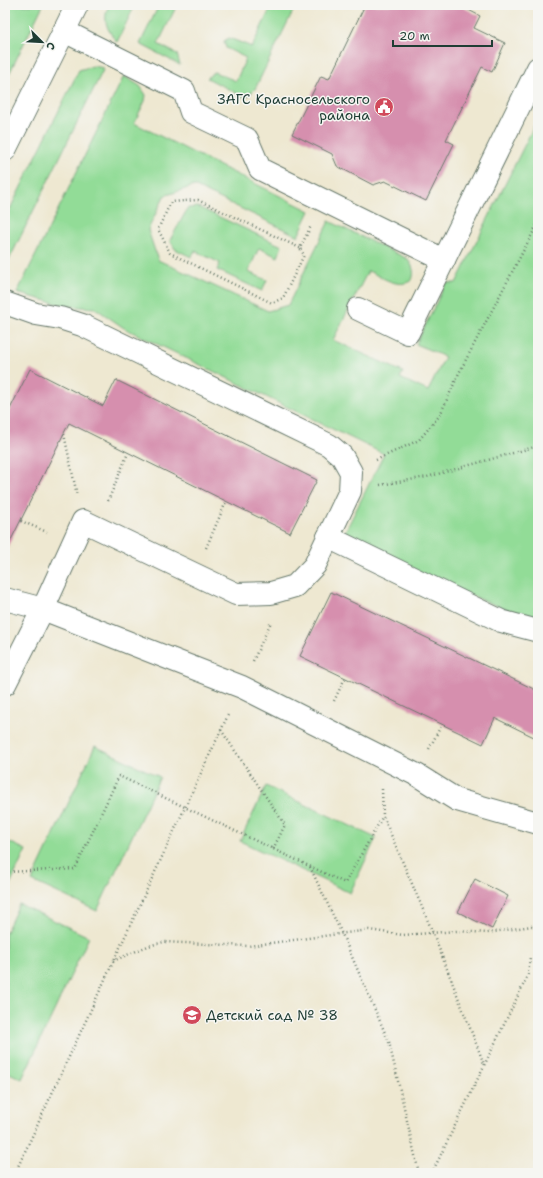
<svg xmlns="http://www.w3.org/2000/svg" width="543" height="1178" viewBox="0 0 543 1178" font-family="'Shantell Sans',sans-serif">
<rect width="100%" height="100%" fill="#f6f6f2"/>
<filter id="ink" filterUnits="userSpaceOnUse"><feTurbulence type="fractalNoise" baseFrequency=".025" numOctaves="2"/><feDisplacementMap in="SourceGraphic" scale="8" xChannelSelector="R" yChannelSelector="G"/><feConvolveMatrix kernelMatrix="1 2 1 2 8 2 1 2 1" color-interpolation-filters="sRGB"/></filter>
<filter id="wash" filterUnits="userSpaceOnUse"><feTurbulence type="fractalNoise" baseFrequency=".012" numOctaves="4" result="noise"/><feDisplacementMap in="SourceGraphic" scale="16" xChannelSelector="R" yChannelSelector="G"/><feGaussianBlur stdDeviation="0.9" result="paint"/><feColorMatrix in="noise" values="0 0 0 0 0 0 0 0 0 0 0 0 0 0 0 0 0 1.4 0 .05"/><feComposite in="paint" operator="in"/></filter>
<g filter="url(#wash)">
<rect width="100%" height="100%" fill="#eee8d1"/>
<!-- green -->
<g fill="#92dc97" stroke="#588c66">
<polygon points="5,5 43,5 5,82"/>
<path d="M109,5h26l-18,37c-10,-12 -15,-22 -8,-37z"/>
<polygon points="159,5 177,5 158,44 177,54 180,65 140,44"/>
<polygon points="272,5 296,5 255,89 246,98 207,78 214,72 236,81 246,58 226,48 224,41 229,38 252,47"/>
<polygon points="93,66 104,68 5,268 5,219 79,70"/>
<path d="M124,76l16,10 6,9 -1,6 -11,22 176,88 -12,25 -104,-50 -30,10 -16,34 10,30 110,51 20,-6 41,-84 79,38c5,8 7,13 4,21 -14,10 -31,-4 -44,-9l-35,69 70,32 -3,6 28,13 17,-34 -29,-13 30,-61h10l82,-165v504l-91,-36 -103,-52 40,-80 -260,-126 -29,-20 -29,-2 -49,-13z"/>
<polygon points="198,207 282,246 278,257 259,248 248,272 267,280 262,291 217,270 220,263 195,251 191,257 175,249 170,240 188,208"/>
<polygon points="95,746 160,777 97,911 32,881"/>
<polygon points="266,786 376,838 350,893 240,841"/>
<polygon points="5,840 26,850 5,895"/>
<polygon points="19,904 89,937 22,1079 5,1071 5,934"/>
</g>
<g id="blocks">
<!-- building -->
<g fill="#d68fae">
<polygon points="365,5 459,5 480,16 474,28 505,43 492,72 482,67 446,140 454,144 426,201 385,181 373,185 337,166 332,154 292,134 321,76 329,79"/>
<polygon points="30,369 103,406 116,380 317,480 290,533 69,423 5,552 5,419"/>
<polygon points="331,592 538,691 538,739 495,718 483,744 300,656"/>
<polygon points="475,879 508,896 492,929 458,912"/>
</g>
</g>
</g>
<g filter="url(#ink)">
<use href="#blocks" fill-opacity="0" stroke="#67796b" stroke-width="1"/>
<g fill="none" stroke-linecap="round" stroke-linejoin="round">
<defs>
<g id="minor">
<polyline points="64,31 184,91 191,112 247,139 260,169 444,260"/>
<polyline points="5,150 77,5"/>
<polyline points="5,303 36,314 60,318 82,325 329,445 342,456 351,472 350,491 315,565 295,586 271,593 236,594 83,521 43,609 5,599"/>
<polyline points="358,309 408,333 538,68"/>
<polyline points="328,537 501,621 538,631"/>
<polyline points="5,684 43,609 242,687 417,775 457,800 538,823"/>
</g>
</defs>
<!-- minor casing -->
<use href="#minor" stroke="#67796b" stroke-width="24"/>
<!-- path -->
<g stroke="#67796b" stroke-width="2.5" stroke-dasharray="1 3" stroke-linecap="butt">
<polyline points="300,248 198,200 171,202 158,229 170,253 272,303 283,298 304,255 300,248 311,226"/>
<polyline points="64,434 77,495"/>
<polyline points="376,460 419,440 440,415 459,373 538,223"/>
<polyline points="380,485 427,477 538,446"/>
<polyline points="108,501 128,453"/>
<polyline points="21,521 47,532"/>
<polyline points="206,548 226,502"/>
<polyline points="253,661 271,622"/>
<polyline points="334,701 345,678"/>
<polyline points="221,730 285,825 273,849"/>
<polyline points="429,749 442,724"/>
<polyline points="382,789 383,816 433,933 484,1064"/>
<polyline points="310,867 342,934 389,1042 419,1173"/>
<polyline points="5,872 75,869 119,776 345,883 383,816"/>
<polyline points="113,961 148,946 164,942 248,946 369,930 403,935 457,931 487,933 538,925"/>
<polyline points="15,1173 229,713"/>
<polyline points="432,1173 528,975 530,957"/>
</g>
<!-- minor -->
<use href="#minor" stroke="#fff" stroke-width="22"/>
</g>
</g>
<!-- icons -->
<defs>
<symbol id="civic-disc" viewBox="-11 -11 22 22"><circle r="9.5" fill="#d1495b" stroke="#f6f6f2"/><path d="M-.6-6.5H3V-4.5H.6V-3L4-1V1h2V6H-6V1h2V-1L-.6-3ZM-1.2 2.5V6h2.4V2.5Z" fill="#fff"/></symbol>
<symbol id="school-disc" viewBox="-11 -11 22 22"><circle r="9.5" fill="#d1495b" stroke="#f6f6f2"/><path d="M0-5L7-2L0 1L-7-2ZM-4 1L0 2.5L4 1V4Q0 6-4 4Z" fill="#fff"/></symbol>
</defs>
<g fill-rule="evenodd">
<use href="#civic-disc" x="373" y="96" width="22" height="22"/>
<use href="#school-disc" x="181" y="1004" width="22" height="22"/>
</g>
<g text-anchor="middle" stroke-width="3" stroke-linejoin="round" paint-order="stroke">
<!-- poi labels -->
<g font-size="14" fill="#1f3d34" stroke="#f6f6f2" text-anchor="end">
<text x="370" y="104">ЗАГС Красносельского<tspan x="370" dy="16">района</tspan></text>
<text x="206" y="1020" text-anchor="start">Детский сад № 38</text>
</g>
</g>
<!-- margin -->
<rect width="543" height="1178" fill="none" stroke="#f6f6f2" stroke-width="20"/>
<!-- north arrow -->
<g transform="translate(42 42) rotate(114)" stroke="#f6f6f2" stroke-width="3" paint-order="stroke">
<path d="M0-3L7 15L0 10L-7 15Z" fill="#1f3d34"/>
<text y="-6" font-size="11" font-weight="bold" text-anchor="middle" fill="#1f3d34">С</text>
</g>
<!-- scale -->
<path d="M393 40v6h99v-6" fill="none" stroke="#1f3d34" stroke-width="2"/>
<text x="399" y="40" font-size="12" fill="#1f3d34" stroke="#f6f6f2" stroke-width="3" paint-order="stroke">20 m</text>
</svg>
